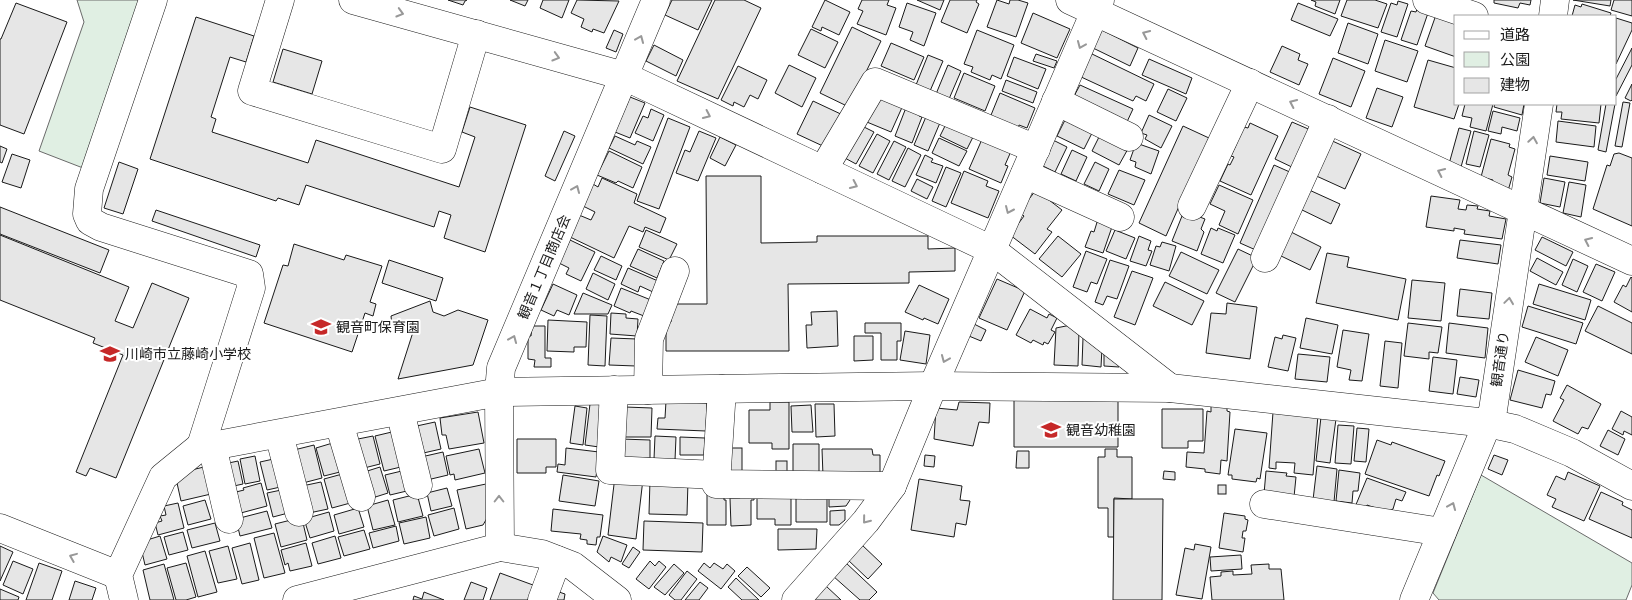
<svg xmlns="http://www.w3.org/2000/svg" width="1632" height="600" viewBox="0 0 1632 600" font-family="'DM Sans','Noto Sans JP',sans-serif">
<rect width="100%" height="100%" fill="#fff"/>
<!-- green -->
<g fill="#e0efe3" stroke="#6a6a6a">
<polygon points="77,0 140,0 83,168 39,151 84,22"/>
<polygon points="1481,475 1632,563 1632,585 1626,600 1439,600 1433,593"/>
</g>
<!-- building -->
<g fill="#e6e6e6" stroke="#1a1a1a">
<polygon points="448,0 467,0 465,1 463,5"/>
<polygon points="510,0 528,0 525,6"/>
<polygon points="543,0 569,0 562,18 540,8"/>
<polygon points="577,0 619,1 604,33 593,29 592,32 581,27 584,19 571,13"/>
<polygon points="672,0 712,0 698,30 665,15"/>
<polygon points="715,0 744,0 761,8 718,99 677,81"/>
<polygon points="825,0 850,12 839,35 822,27 821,31 812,27"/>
<polygon points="862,0 889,0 887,5 896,8 886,35 857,24 863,11 858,9"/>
<polygon points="917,0 944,0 940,10"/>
<polygon points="950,0 977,0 976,2 979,4 967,33 941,22"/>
<polygon points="997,0 1009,4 1010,0 1018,0 1028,3 1016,37 987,27"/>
<polygon points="1311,0 1340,0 1335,14 1315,6 1316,2"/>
<polygon points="1347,0 1375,0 1387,4 1378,28 1341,16"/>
<polygon points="1494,0 1531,0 1530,5 1520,3 1518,8 1494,3"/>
<polygon points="1573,0 1611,0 1610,6"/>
<polygon points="1614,0 1632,0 1632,16 1611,10"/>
<polygon points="1398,1 1408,4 1397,37 1381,32 1391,3 1397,5"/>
<polygon points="16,3 67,22 24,134 0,125 0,39 1,39"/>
<polygon points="907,3 936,13 924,46 910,40 913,32 899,27"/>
<polygon points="1298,3 1338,19 1330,36 1291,20"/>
<polygon points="1582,4 1611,13 1610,16 1572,16 1575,5 1581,7"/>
<polygon points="1417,9 1428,13 1417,45 1401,40 1411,11 1416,12"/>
<polygon points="1437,12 1456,19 1456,57 1425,46"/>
<polygon points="1033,13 1070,29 1057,58 1021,43"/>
<polygon points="196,17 254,36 246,62 230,57 211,117 216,119 212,132 308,163 316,140 459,187 475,137 462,132 470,107 526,125 485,252 444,238 451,215 439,211 434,227 306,185 299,205 278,198 276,201 150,159"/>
<polygon points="1616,18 1632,23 1632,30 1616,64"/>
<polygon points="1348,23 1378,34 1368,64 1338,53"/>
<polygon points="852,27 881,41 849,107 820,93"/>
<polygon points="811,29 838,42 825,68 798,55"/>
<polygon points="614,30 623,34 616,52 606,48"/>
<polygon points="977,30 1014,45 1001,79 992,75 990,80 971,72 973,67 964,64"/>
<polygon points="1102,30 1138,48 1130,66 1093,48"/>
<polygon points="1385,40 1418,51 1407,82 1375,71"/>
<polygon points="891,43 924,57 914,80 881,66"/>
<polygon points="654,45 683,60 676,76 646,61"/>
<polygon points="1282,46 1300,54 1298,60 1308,64 1299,85 1270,72"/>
<polygon points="1632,48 1632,65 1616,96 1616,79"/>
<polygon points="283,49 322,61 312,94 273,82"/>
<polygon points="1090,53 1154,84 1146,101 1136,96 1133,101 1079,76"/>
<polygon points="1036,54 1057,61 1054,68 1033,61"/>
<polygon points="928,55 943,61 930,91 916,85"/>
<polygon points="1014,57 1046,69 1038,89 1007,76"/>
<polygon points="1333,58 1365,71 1351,107 1319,94"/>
<polygon points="1149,59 1192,78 1186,94 1142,75"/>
<polygon points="1428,60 1456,68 1456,104 1459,104 1454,119 1414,107"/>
<polygon points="789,65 816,78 802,107 775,93"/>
<polygon points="948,65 961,71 949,99 936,94"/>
<polygon points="738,66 767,80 758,99 750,95 744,107 734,102 733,106 721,100"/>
<polygon points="964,73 995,86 985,111 954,98"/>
<polygon points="1006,80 1037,92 1033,103 1002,91"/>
<polygon points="1632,84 1632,100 1631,101 1625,98"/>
<polygon points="1080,85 1133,109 1125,126 1073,98"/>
<polygon points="1377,88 1403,97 1392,127 1366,118"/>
<polygon points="1168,89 1187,98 1176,121 1157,112"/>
<polygon points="875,90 904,103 891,132 862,120"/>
<polygon points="1000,93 1035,108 1027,128 1019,125 1017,131 989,120"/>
<polygon points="630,97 645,103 630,138 615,132"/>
<polygon points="813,101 845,116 825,147 797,134"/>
<polygon points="1623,102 1630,103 1622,147 1615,146"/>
<polygon points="1465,104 1493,104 1486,131 1470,127 1472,118 1462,116"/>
<polygon points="1495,104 1524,104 1522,115 1494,107"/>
<polygon points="1557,104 1601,104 1599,123 1561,119 1562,112 1556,112"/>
<polygon points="1606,104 1615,104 1606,152 1598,150"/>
<polygon points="907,105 921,111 919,116 922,117 912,143 895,136"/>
<polygon points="651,109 664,115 653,141 635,133 643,116 648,118"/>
<polygon points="1493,111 1520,118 1517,131 1502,127 1501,134 1488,131"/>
<polygon points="928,112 942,118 928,151 914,145"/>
<polygon points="1149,115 1172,126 1161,148 1145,139 1147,135 1141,133"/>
<polygon points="668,118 690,127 659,209 637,201"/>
<polygon points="1066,118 1093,131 1084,149 1057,136"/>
<polygon points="948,120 975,133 967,149 940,136"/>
<polygon points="1558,121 1596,126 1594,147 1556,142"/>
<polygon points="1292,122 1313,131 1296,169 1275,159"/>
<polygon points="1250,123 1278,136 1251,195 1220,181 1228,164 1230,165 1234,157 1231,156 1244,127 1248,128"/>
<polygon points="860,125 874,132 856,164 843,157"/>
<polygon points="1183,126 1209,138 1166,236 1139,223"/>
<polygon points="1459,128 1471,131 1461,167 1449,164"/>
<polygon points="564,131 575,136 555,181 545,176"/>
<polygon points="699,131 716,138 698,181 676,173 685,150 690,152"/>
<polygon points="1474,131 1489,135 1480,167 1466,164"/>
<polygon points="1101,133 1129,147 1119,165 1092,151"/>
<polygon points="877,134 890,141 873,173 859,166"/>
<polygon points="615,136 635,145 637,141 651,147 643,164 609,148"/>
<polygon points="720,137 736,145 725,166 710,158"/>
<polygon points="983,137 1012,149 1005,165 1008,166 1001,183 969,169"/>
<polygon points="939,138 967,151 959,166 932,153"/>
<polygon points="1328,139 1361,154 1345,189 1312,174"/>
<polygon points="1491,139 1510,144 1509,147 1515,149 1508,175 1512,177 1508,191 1491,186 1493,180 1481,177"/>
<polygon points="1053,140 1067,147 1055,172 1041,165"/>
<polygon points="894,141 906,147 889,180 877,174"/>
<polygon points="1136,143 1159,151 1151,174 1135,167 1136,162 1130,160"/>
<polygon points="0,146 7,149 2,163 0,162"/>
<polygon points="908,148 921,155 905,187 892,181"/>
<polygon points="1072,150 1087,157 1076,181 1061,174"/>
<polygon points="609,151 642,167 633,188 618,181 616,183 597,175"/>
<polygon points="1619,153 1632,158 1632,226 1593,209 1607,165 1610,166 1614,154"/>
<polygon points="12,154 30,160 21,188 2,182"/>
<polygon points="925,155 933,159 931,162 943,166 936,183 916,175"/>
<polygon points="1550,156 1588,162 1585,181 1547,175"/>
<polygon points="119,162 138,169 123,214 104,208"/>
<polygon points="1095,162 1109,169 1099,191 1084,184"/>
<polygon points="1274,165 1292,173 1258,251 1240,243"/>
<polygon points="946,167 961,173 946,207 932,201"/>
<polygon points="1119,170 1145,180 1134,205 1108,194"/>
<polygon points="964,171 988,181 986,186 999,191 988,218 951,203"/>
<polygon points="706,176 761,176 761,243 817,242 817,236 928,236 928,249 955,248 955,271 909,272 909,283 788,284 789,351 666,351 666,323 671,322 671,304 707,304"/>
<polygon points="602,178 637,194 634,203 666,218 660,233 645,227 643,232 629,226 614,258 570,237 579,215 591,220 595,212 583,206 593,184 598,187"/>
<polygon points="1544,178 1565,182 1560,207 1540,203"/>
<polygon points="917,179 933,187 927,199 911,191"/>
<polygon points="1569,182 1586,185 1581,217 1563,213"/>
<polygon points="1219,185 1253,200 1238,234 1219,225 1225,211 1210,204"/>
<polygon points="1307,189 1340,204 1331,224 1298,208"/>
<polygon points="1036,190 1062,210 1047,229 1052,232 1035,254 1010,235 1024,216 1019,212"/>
<polygon points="1431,196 1460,200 1458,209 1466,210 1467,205 1478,206 1477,209 1490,211 1489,216 1506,219 1502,239 1464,234 1465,230 1454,228 1454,231 1426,227"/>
<polygon points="0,207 109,250 100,273 0,234"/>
<polygon points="156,210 260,245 256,257 152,221"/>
<polygon points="1184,211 1205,219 1201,229 1204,232 1197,251 1172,241"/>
<polygon points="1098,219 1113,224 1103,253 1085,247 1091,231 1094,232"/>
<polygon points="1211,228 1217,231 1218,228 1235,235 1223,263 1201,254"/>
<polygon points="646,230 677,244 669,260 639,247"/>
<polygon points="1115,230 1135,238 1126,259 1106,251"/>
<polygon points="1291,232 1321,247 1310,270 1279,255"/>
<polygon points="0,235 129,287 115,321 133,328 152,283 189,298 116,478 90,468 86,476 76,472 123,355 93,343 95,338 0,300"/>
<polygon points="1058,236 1081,254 1062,277 1039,259"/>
<polygon points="1139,236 1151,241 1148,250 1152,251 1146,266 1130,261"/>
<polygon points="1542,237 1573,252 1566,266 1535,250"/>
<polygon points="570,240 595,252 581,281 566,274 569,268 559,263"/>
<polygon points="1460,240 1501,245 1498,264 1457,258"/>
<polygon points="1162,242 1176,246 1169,271 1150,265 1156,246 1160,247"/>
<polygon points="294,244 344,260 346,255 382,266 370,302 376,304 373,316 365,313 352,352 264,323 283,265 288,266"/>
<polygon points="638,249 664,261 657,278 630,266"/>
<polygon points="1238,249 1257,258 1235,302 1216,293"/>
<polygon points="1086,251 1107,259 1097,284 1091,282 1087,292 1073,287"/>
<polygon points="1181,252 1219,270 1207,294 1169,276"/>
<polygon points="1327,253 1349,257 1347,267 1406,279 1398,320 1316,303"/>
<polygon points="601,256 622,266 616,280 594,270"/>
<polygon points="1537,258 1563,272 1556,285 1530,271"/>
<polygon points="1573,259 1588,266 1577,292 1562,285"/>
<polygon points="389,260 443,278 436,301 382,283"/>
<polygon points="1110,260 1129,266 1117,299 1107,296 1103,305 1095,302"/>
<polygon points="1596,264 1615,272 1602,301 1583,292"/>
<polygon points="628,268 658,281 653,292 640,286 638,292 621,284"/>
<polygon points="1132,271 1153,278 1135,325 1114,317"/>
<polygon points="593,273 615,284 608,300 586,289"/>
<polygon points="1631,277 1632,278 1632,312 1614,302 1623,285 1626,287"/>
<polygon points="997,279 1025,291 1007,330 979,318"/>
<polygon points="1412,280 1445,283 1441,321 1408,318"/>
<polygon points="1165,282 1204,301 1192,325 1153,306"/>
<polygon points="553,284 577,295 569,315 557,310 554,316 541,310"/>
<polygon points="1539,284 1591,300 1585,320 1533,304"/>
<polygon points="919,285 949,299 938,324 924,318 923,320 905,312"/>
<polygon points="621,288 651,300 644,316 631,311 630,313 614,306"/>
<polygon points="1460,289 1492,293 1489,319 1457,316"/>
<polygon points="583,293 612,305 608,314 574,314"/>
<polygon points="430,301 433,312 444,316 458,310 488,320 473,365 398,379 413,332 392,326 391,316"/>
<polygon points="1227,303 1257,307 1250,359 1206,353 1211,313 1226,314"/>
<polygon points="1528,306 1583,323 1576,344 1522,327"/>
<polygon points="1598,306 1632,323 1632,354 1585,331"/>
<polygon points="1030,309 1047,318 1049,314 1057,318 1051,330 1055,332 1048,344 1044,342 1043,345 1033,340 1031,343 1016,335"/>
<polygon points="837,311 838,346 807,348 806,325 812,325 811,312"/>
<polygon points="611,313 626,314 626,318 638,319 637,336 610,334"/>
<polygon points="590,315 607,316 605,366 588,365"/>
<polygon points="1306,318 1338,325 1332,354 1300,348"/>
<polygon points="548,320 587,322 586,347 574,347 574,352 547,351"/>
<polygon points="970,322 986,330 981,341 964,334"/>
<polygon points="865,323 901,323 901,341 897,341 897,360 881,360 881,333 865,333"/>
<polygon points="1408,323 1442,327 1438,353 1429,352 1429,359 1404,356"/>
<polygon points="1449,323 1488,328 1485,358 1446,353"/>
<polygon points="1071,325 1079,330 1078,366 1054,365 1056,328"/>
<polygon points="532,326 545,326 545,358 551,358 551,367 534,367 535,360 528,359 528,336 531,336"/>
<polygon points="1343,330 1369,334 1362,381 1349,380 1351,370 1337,367"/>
<polygon points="905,331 930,335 926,364 900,360"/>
<polygon points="1283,335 1296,338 1288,371 1268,367 1275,337 1282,339"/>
<polygon points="854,336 873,336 873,360 854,361"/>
<polygon points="1536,337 1568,350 1558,376 1525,362"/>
<polygon points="611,338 637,339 636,366 609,365"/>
<polygon points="1083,338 1102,348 1101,367 1082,365"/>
<polygon points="1385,341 1402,343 1398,388 1380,386"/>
<polygon points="1104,351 1120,361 1119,367 1104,366"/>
<polygon points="1298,354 1330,357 1327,382 1295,379"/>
<polygon points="1433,357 1457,360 1453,394 1429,391"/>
<polygon points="1518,370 1555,381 1551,395 1546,394 1542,408 1510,400"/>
<polygon points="1460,377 1479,380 1476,397 1457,394"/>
<polygon points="1567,385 1601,404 1588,429 1582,427 1578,434 1553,421 1564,400 1560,398"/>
<polygon points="1014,400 1118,401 1118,447 1014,447"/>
<polygon points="666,401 707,403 706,431 657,429 658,418 665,418"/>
<polygon points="770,402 789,402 789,449 772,449 772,443 749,443 749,410 770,410"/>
<polygon points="959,402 990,403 989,423 979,422 973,446 934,439 936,408 957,410"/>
<polygon points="590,404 604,405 599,447 585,445"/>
<polygon points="815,404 834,404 835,436 816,437"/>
<polygon points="811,405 813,432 792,432 791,406"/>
<polygon points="575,406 587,408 583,445 570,443"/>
<polygon points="1211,406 1227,407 1227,411 1230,412 1227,461 1221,460 1220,474 1205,472 1205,469 1186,467 1187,452 1204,453 1207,411 1211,412"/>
<polygon points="625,407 652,408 651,437 625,437"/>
<polygon points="1162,409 1203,409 1203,441 1188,441 1188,448 1162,448"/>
<polygon points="1621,411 1632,417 1632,435 1624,431 1623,435 1612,429"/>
<polygon points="478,412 484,443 449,449 446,435 442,435 440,418"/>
<polygon points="1273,412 1318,415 1313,475 1294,473 1295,463 1276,462 1276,469 1269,468"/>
<polygon points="1321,417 1336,419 1330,463 1316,461"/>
<polygon points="435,422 441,449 419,454 412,427"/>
<polygon points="1338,425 1354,426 1351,464 1335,463"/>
<polygon points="1357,428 1369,429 1366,462 1354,461"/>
<polygon points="1235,429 1267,433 1260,479 1257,478 1256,482 1232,479 1232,475 1228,475"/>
<polygon points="1608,430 1625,439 1618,455 1600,446"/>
<polygon points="396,431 405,466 384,471 375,436"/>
<polygon points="373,436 380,464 360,469 353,440"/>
<polygon points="655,436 676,437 675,460 654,459"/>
<polygon points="680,437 705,438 704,455 680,455"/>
<polygon points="517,439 556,439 556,467 546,467 546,473 517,473"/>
<polygon points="621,439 650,440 650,458 621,458"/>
<polygon points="1377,440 1391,445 1392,442 1445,461 1439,476 1437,475 1429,496 1365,474"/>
<polygon points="336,442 344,471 324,476 316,448"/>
<polygon points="793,444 819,444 819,474 793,473"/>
<polygon points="314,445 322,478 299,484 290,451"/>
<polygon points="566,448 599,452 596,477 557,472 558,464 565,465"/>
<rect x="727" y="448" width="15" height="24"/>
<polygon points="479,449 485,473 455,480 454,474 450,475 446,456"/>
<polygon points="822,449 872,449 873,455 880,455 880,476 823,476"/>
<polygon points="1105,449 1117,449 1117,457 1132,457 1132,499 1114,498 1114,537 1108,537 1108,508 1098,508 1098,457 1105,457"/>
<polygon points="1017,451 1029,451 1029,468 1016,468"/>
<polygon points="443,452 448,475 427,480 421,457"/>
<polygon points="925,455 935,456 934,467 924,466"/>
<polygon points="1494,455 1508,460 1502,475 1488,469"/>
<polygon points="255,456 260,481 245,484 240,459"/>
<polygon points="278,458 285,486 267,490 260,462"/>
<polygon points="238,461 243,484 229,487 224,464"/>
<rect x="776" y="461" width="11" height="13"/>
<polygon points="1317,466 1337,469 1334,502 1313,500"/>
<polygon points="204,467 211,494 181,501 177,483 187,471"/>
<polygon points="380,467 388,493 369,499 361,473"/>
<polygon points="406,470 411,490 390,495 385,475"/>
<polygon points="1339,470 1360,473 1358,491 1353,491 1352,503 1336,501"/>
<polygon points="1164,471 1175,472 1175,480 1163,479"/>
<polygon points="1266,471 1287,473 1286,476 1296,477 1294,497 1264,494"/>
<polygon points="1568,472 1600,486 1584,521 1552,507 1556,499 1547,495 1556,476 1565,480"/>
<polygon points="346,473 354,502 332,508 324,479"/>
<polygon points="563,475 599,481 595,506 559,501"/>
<polygon points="615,476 643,479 636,539 608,535"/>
<polygon points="1367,478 1406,492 1402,501 1396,499 1393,509 1387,512 1367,505 1365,511 1355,507"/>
<polygon points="919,479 962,486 960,500 970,501 966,525 956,523 954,537 911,530"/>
<polygon points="650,480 688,481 687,515 649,514"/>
<polygon points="321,482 328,509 309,513 302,486"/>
<polygon points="261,483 267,506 237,514 232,493 244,490 243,488"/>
<polygon points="486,484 490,513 483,525 466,529 457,490"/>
<rect x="1218" y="485" width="8" height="9"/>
<polygon points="447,488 452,506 431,511 427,493"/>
<polygon points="740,488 754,488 754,500 751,500 751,525 731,526 730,498 740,498"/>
<polygon points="286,489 292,512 273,517 267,493"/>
<polygon points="796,489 827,490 827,522 796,522"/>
<polygon points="829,491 856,491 846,506 829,507"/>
<polygon points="1601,492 1623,502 1622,505 1632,510 1632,538 1589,519"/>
<polygon points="417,494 423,516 398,522 393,500"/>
<polygon points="707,494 724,494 724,500 726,500 726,525 707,525"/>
<polygon points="757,498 791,498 791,525 775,525 775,519 757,519"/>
<polygon points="1114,499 1163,499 1162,600 1113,600"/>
<polygon points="205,500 211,519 188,525 183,506"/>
<polygon points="388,500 395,525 373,530 367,506"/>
<polygon points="178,503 184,528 158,535 155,523 162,521 160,516 166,515 164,506"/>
<polygon points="358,508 364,527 339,534 334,515"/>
<polygon points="454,508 459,529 434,536 428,515"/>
<polygon points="553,509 603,515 600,537 597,537 596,545 587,544 587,540 580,539 581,534 551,531"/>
<polygon points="845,510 845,520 839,525 830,525 830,511"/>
<polygon points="267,511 272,528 240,536 236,519"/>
<polygon points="329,512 334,531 310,538 304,519"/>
<polygon points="1224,513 1245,516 1245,519 1248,520 1246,531 1243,531 1242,538 1245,538 1243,552 1219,548"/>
<polygon points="426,517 430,538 404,544 399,523"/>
<polygon points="295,519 303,523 307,540 281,547 275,524"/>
<polygon points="644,521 703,523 702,552 643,550"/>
<polygon points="215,523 220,541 192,548 187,530"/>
<polygon points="396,526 399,541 373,548 369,533"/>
<polygon points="778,529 817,529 816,549 778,550"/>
<polygon points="364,530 370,549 344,556 338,537"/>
<polygon points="183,532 188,550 169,555 164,537"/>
<polygon points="274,533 285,573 264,578 254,538"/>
<polygon points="160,536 167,559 145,565 142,552 147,540"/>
<polygon points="335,536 341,558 318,564 312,543"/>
<polygon points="603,536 627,545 621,562 611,557 609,562 597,552"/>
<polygon points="250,543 259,580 242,584 232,548"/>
<polygon points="306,543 312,566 290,571 288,563 285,565 281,550"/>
<polygon points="861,544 882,564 868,579 847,559"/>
<polygon points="1195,544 1211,547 1202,599 1176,595 1185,548 1194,550"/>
<polygon points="0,546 13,552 0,581"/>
<polygon points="228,546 237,579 218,583 209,551"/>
<polygon points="633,547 640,552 629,568 622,564"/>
<polygon points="205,551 217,592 198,597 187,556"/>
<polygon points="1241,555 1242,569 1211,571 1210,557"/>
<polygon points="13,561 33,569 23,594 3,585"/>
<polygon points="650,561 655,566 659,561 666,567 649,589 636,579"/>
<polygon points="845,562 877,592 869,600 860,600 833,576"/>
<polygon points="39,563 62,571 52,600 26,600"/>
<polygon points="186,563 196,597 186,600 176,600 167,568"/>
<polygon points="704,563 710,568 714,563 723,569 727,564 735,571 721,589 698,571"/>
<polygon points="164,564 174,600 150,600 143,570"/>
<polygon points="674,564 684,573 665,595 654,587"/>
<polygon points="1269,564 1269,569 1281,569 1284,600 1212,600 1210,577 1221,576 1221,572 1233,571 1233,575 1252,574 1251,565"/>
<polygon points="747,567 770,588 761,597 738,576"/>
<polygon points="687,571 697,579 681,600 675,600 669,595"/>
<polygon points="500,573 533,585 528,600 490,600"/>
<polygon points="736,578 759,600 742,600 728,587"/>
<polygon points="75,581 96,588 92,600 69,600"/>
<polygon points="471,582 487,588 483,600 464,600"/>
<polygon points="700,582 708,588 699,600 685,600"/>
<polygon points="826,586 841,600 813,600"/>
<polygon points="0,589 19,597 18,600 0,600"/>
<polygon points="556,591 565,594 564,600 548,600"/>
<polygon points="424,592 444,600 413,600 414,596 422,599"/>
</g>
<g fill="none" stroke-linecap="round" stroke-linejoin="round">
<defs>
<g id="minor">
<polyline points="153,0 89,189 87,214 90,221 101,227 249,274 251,288 201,446"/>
<polyline points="280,0 252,91 442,149 476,34"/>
<polyline points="353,0 624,76 823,170 992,250 1170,388"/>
<polyline points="1070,0 1632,261"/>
<polyline points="1427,0 1474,16"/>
<polyline points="1553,16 1555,0"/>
<polyline points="1056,101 1129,137"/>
<polyline points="823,170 875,82 1036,149"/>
<polyline points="1025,174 1120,217"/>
<polyline points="1192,206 1250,83"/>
<polyline points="1265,258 1328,119"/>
<polyline points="722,389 716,484 892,486"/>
<polyline points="614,390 610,470 717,475"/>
<polyline points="648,390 649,339 675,271"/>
<polyline points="400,411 418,485"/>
<polyline points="339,423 361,497"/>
<polyline points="279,434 299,512"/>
<polyline points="212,446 229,519"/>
<polyline points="1264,504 1442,532"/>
<polyline points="0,528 118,575"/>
<polyline points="500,547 499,392 501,368 656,0"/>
<polyline points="124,600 118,575 163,477 201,446 212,446 499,392 933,386 1170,388 1487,423 1515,429 1572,453 1632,486"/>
<polyline points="297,600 500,547 542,554 573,566 617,600"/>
<polyline points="542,600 557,560"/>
<polyline points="796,600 866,521 892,486 933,386 1100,0"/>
<polyline points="1414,600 1493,410 1539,104"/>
</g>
</defs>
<!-- minor casing -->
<use href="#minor" stroke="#1a1a1a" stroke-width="29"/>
<!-- minor -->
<use href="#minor" stroke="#fff" stroke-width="28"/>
</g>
<!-- one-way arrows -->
<defs><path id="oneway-chevron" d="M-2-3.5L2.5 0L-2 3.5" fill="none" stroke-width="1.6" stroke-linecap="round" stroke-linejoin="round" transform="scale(1.25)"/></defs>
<g stroke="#989898">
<use href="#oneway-chevron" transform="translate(400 13) rotate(16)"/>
<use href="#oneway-chevron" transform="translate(1146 34) rotate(-155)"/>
<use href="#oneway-chevron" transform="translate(640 39) rotate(-67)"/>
<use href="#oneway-chevron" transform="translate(1081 45) rotate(113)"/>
<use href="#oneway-chevron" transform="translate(556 57) rotate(16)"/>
<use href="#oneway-chevron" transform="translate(1293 103) rotate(-155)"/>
<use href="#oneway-chevron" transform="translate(707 115) rotate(25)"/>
<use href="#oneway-chevron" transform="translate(1533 140) rotate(-81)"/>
<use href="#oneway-chevron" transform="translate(1441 172) rotate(-155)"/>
<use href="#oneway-chevron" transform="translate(854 185) rotate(25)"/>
<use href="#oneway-chevron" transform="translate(576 189) rotate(-67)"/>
<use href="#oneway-chevron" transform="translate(1009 210) rotate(114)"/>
<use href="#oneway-chevron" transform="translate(1588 241) rotate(-155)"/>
<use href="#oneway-chevron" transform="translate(1509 301) rotate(-82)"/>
<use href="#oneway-chevron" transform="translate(513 339) rotate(-67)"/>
<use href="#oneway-chevron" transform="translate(945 359) rotate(113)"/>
<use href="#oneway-chevron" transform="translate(499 499) rotate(-90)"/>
<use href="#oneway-chevron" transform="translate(1452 506) rotate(-67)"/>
<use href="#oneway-chevron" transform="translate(866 520) rotate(129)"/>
<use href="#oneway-chevron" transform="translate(73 557) rotate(-158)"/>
</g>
<!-- icons -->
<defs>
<symbol id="school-bare" viewBox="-9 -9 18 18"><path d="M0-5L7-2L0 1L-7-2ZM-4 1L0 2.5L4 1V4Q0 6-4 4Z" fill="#c62828" stroke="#fff" stroke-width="2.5" paint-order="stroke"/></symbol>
</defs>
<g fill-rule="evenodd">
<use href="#school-bare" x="307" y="313" width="28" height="28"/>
<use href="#school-bare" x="96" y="340" width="28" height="28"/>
<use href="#school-bare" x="1037" y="416" width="28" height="28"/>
</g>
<g text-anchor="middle" stroke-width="4" stroke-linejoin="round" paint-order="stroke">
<!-- street labels -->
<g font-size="14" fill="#1a1a1a" stroke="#fff">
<text transform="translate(544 267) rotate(-67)" y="5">観音１丁目商店会</text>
<text transform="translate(1500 359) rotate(-82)" y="5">観音通り</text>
</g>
<!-- poi labels -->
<g font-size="14" fill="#1a1a1a" stroke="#fff" text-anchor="start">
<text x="336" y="332">観音町保育園</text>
<text x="125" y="359">川崎市立藤崎小学校</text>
<text x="1066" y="435">観音幼稚園</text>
</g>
</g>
<!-- legend -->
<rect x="1454" y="15" width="162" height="90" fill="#ffffff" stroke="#a3a3a3"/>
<rect x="1464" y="31" width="25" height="8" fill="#ffffff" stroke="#a3a3a3"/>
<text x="1500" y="40" font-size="15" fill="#1a1a1a">道路</text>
<rect x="1464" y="52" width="25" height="15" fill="#e0efe3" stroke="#a3a3a3"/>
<text x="1500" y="65" font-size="15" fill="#1a1a1a">公園</text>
<rect x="1464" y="78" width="25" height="15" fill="#e6e6e6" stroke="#a3a3a3"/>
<text x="1500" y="90" font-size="15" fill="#1a1a1a">建物</text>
</svg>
